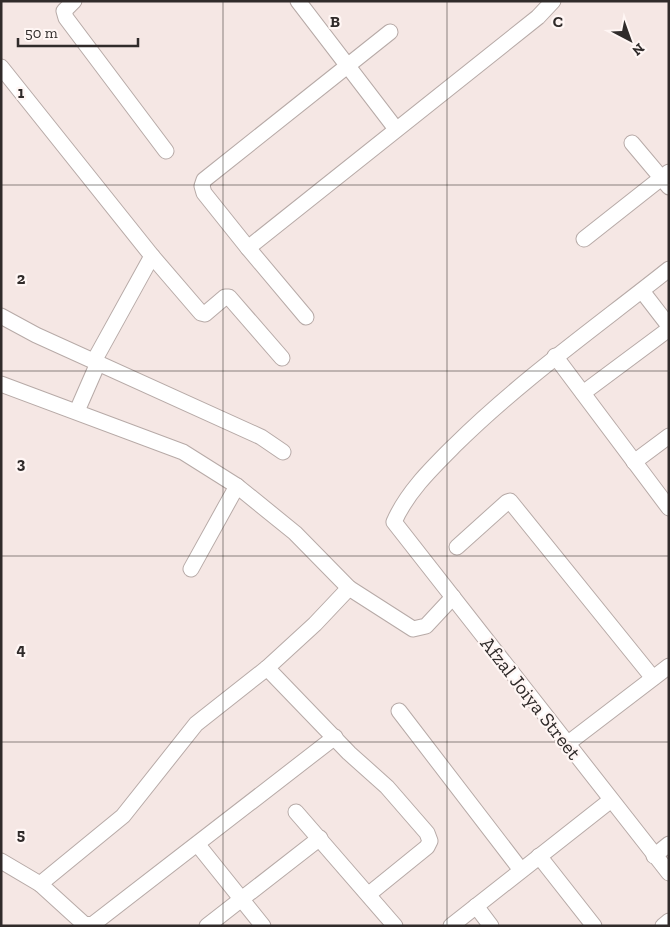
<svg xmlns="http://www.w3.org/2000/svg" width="670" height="927" viewBox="0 0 670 927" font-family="'Zilla Slab',serif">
<rect width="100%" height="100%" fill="#f5e7e4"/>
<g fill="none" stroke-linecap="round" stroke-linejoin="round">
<defs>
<g id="street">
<polyline points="74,1 64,11 66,18 166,151"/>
<polyline points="298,1 396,129"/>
<polyline points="390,32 204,180 202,186 204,193 248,248 538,17 553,1"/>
<polyline points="1,67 152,256 201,313 205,314 225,297 229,297 282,358"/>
<polyline points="632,143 669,187"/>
<polyline points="584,239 669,172"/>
<polyline points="248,248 306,317"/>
<path d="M669,269c-73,58 -148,111 -214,176 -23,23 -48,47 -61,77l275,351"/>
<polyline points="642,291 669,326"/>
<polyline points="1,316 36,335 261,437 283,452"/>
<polyline points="555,356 669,508"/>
<polyline points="94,361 152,256"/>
<polyline points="1,384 183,452 237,486 295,533 349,588 413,629 426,626 453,597"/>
<polyline points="583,393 669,329"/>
<polyline points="77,411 98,363"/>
<polyline points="634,462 669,436"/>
<polyline points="457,547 507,502 510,501 653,678"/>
<polyline points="191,569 237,486"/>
<polyline points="267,668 349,753 387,787 427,833 430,841 427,847 369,894"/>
<polyline points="399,711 521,870"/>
<polyline points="567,744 669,666"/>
<polyline points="296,812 395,926"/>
<polyline points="198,845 263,926"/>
<polyline points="539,856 594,926"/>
<polyline points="654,856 669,844"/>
<polyline points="1,861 40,884 84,924 92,925 335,737"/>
<polyline points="40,884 123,816 196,724 267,668 315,624 349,588"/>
<polyline points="476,906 491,926"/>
<polyline points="207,926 320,838"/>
<polyline points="451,926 611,800"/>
<polyline points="663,926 669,921"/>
</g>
</defs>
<!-- street casing -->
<use href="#street" stroke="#b7aaa7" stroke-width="17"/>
<!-- street -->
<use href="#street" stroke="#fff" stroke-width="15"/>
</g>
<!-- grid -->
<path fill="none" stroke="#302b2a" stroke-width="1" stroke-opacity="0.55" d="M223,1v925M447,1v925M1,185h668M1,371h668M1,556h668M1,742h668"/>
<g text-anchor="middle" stroke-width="4.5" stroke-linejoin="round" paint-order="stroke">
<!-- street labels -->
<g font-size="20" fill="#302b2a" stroke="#fff6f4">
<text transform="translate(531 698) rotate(52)" y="7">Afzal Joiya Street</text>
</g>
</g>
<g font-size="16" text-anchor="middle" font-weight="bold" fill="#302b2a" stroke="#fff6f4" stroke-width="4.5" stroke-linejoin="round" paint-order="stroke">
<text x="335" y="27">B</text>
<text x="558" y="27">C</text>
<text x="21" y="98">1</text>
<text x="21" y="284">2</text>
<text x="21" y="469">3</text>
<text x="21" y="655">4</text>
<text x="21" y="840">5</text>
</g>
<!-- border -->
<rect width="670" height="927" fill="none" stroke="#302b2a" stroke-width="5"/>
<!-- north arrow -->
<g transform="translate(630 40) rotate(139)" stroke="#fff6f4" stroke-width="4" paint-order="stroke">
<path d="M0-4L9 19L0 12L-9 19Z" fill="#302b2a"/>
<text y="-8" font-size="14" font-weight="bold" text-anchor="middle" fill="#302b2a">N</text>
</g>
<!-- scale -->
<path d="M18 38v8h120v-8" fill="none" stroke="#302b2a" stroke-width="2.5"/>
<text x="25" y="38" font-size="15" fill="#302b2a" stroke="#fff6f4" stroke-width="4" paint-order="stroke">50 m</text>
</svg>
